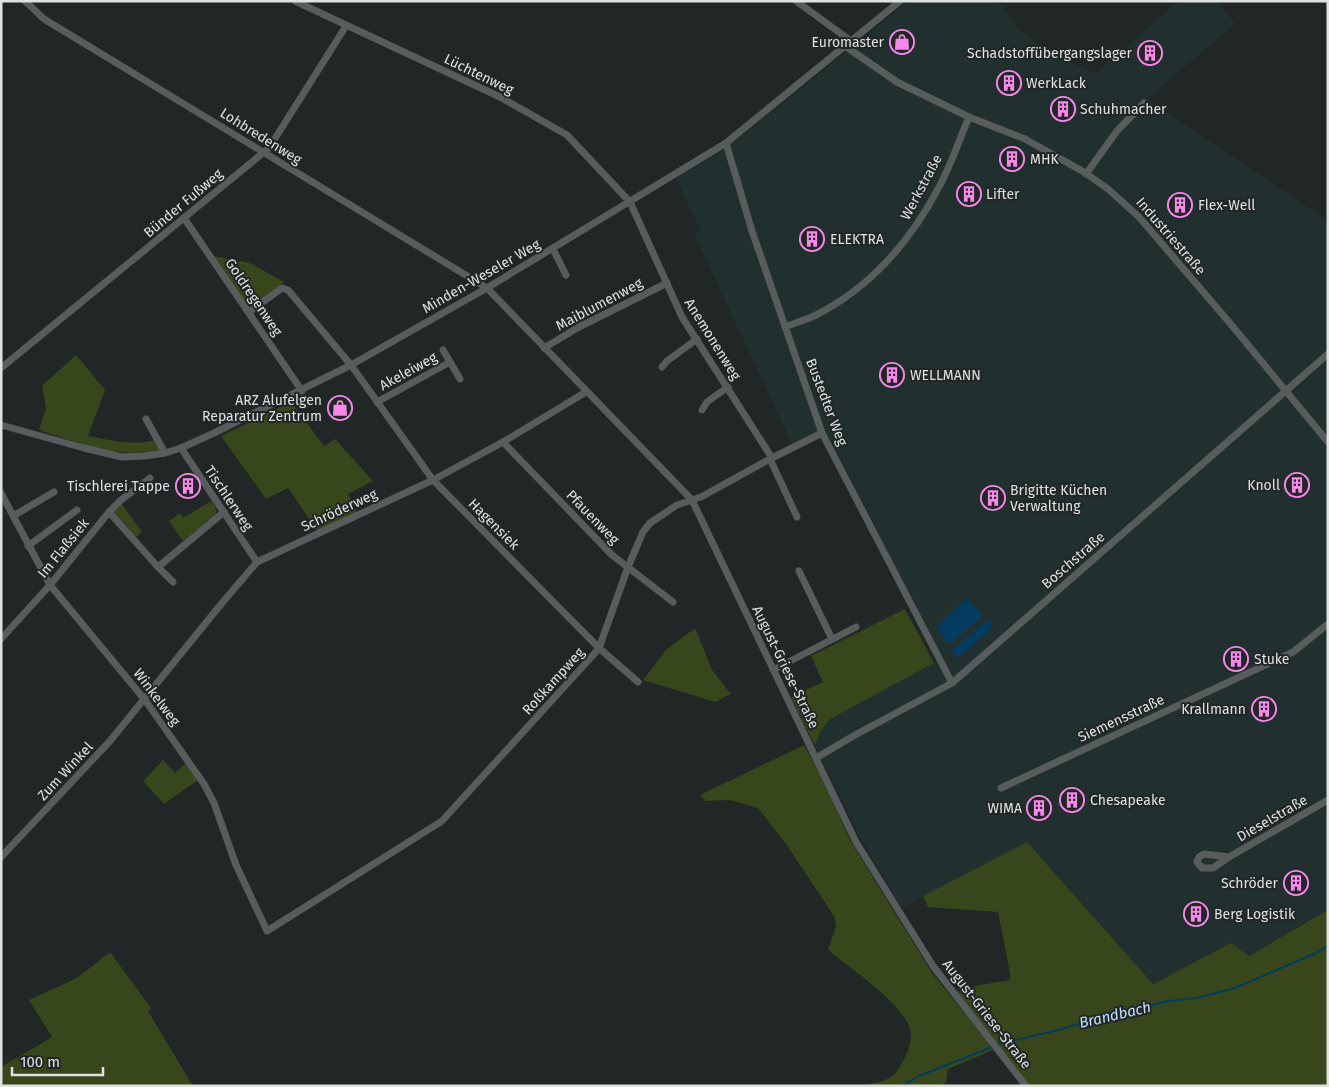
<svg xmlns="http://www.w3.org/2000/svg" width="1329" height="1087" viewBox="0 0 1329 1087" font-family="'Fira Sans',sans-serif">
<rect width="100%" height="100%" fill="#212726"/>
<!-- built -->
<polygon fill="#21302e" points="909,1 998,1 1019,29 1052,55 1096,73 1179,1 1218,1 1235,24 1147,99 1328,221 1328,910 1248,956 1231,943 1153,984 1027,842 902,908 861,838 814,744 817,742 820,732 830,719 942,658 830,438 814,433 792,444 694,234 700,230 676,178 738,139"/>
<!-- green -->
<g fill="#37461b">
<polygon points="214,256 250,263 284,282 255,306 250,307 247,305"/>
<path d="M76,355l29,35 -17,46c22,4 45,10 67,4l6,11c-47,7 -79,-7 -122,-21l7,-22 -4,-22z"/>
<polygon points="291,402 324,446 335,439 373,481 348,494 358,514 318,532 288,488 266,499 221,436"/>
<path d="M211,501c4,5 7,8 4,14l-32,26 -14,-20 11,-8 3,5z"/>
<polygon points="121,503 142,532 136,537 112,510"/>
<polygon points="905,609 934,663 830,719 820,732 817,742 814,744 791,697 823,682 811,656"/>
<polygon points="695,628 712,670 731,694 715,702 643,680 667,649"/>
<path d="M804,745l17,31 30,66 81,131 50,61 11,16 -45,19 -2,14 -7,3h-77c26,-6 33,-6 44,-31 4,-7 6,-18 4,-26 -7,-25 -61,-62 -82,-79l8,-24 -2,-10 -48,-72 -28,-36 -28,-8 -24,1 -6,-6z"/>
<polygon points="163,760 175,773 186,763 198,780 164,804 143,781"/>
<polygon points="1027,842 1153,984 1231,943 1249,956 1328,910 1328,1086 1030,1086 957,992 980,985 1010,980 1010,973 998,912 928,907 923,896"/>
<polygon points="110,952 151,1008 148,1011 193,1086 4,1086 1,1078 1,1067 52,1037 29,1000 77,978"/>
</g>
<!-- water -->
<g fill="#033c5f">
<polygon points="967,598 981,613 981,617 951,643 946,642 938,629 938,625"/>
<polygon points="986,621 988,621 993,627 991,629 959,657 956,656 952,650"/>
</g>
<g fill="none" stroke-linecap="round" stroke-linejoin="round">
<!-- stream -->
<polyline stroke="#033c5f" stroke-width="2" points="902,1086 919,1076 1002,1043 1059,1030 1095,1018 1124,1013 1168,1001 1197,998 1235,988 1316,953 1328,946"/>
<!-- minor -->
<g stroke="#565d5c" stroke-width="7">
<polyline points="25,1 44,19 487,288 692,500 856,842 933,966 1026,1086"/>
<polyline points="295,1 500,97 567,135 630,202 682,317 772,458"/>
<polyline points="796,1 851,41"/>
<polyline points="845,46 897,82 969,117 1025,139 1084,172 1108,189 1139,217 1229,322 1328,442"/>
<polyline points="726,143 752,231 822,433 952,683"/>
<polyline points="1086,174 1117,131 1144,103"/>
<polyline points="184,218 302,391"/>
<polyline points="553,249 566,275"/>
<polyline points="249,312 282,288 288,290 351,365 433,480 599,648 638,682"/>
<path d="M785,327c10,-4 20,-7 29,-11 55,-27 97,-75 125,-129 12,-22 20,-47 30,-70"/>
<polyline points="544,348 579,327 667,283"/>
<polyline points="443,350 460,379"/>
<polyline points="662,367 667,361 697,339"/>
<polyline points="1,368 269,148 346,26"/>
<polyline points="377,402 450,362"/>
<polyline points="702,410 707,402 728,387"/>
<polyline points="146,419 165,453"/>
<polyline points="1,425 84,448 122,457 145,456 165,453 181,448 214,433 351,365 487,288 726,143 900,1"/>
<polyline points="503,442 612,555 673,602"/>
<polyline points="181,448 257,562"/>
<polyline points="770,459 797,517"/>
<polyline points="1,493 50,585 145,700 204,784 214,803 236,865 267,931 442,821 595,653 599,648 628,567 643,532 650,523 677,505 701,497 770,459 822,433"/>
<polyline points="109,512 158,567 224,512"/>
<polyline points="13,516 54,492"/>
<polyline points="28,546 77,510"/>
<polyline points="158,567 173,582"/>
<polyline points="799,571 832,639"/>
<polyline points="1,639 50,585 109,512 121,500 150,478"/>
<polyline points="773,670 856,627"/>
<polyline points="816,758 855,735 952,683 1328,354"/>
<polyline points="1001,788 1293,652 1328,624"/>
<polyline points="1,857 110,741 222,603 257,562 433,480 503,442 586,392"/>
<polyline points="1229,857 1213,868 1202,868 1197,862 1199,857 1204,854 1229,857 1328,800"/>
</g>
</g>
<!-- icons -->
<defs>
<symbol id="shop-ring" viewBox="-11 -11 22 22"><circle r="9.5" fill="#212726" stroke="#f888ea" stroke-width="1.5"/><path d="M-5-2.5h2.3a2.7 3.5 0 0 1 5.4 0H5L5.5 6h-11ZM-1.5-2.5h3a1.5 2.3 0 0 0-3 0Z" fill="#f888ea"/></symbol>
<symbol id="building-ring" viewBox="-11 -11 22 22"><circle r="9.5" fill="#212726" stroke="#f888ea" stroke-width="1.5"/><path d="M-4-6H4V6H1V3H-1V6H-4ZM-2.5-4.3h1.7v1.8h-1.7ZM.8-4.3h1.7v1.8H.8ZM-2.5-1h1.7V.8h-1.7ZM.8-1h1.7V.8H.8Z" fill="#f888ea"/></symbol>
</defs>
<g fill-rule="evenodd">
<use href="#shop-ring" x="888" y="28" width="28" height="28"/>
<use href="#building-ring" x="1136" y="39" width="28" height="28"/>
<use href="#building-ring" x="995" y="69" width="28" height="28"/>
<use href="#building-ring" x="1049" y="95" width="28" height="28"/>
<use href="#building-ring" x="998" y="145" width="28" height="28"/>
<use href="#building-ring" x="955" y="180" width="28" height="28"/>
<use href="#building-ring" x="1166" y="191" width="28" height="28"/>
<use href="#building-ring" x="798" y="225" width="28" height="28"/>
<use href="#building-ring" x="878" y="361" width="28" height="28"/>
<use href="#shop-ring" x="326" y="394" width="28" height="28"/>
<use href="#building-ring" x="1283" y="471" width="28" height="28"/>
<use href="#building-ring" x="174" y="472" width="28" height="28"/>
<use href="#building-ring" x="979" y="484" width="28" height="28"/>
<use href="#building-ring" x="1222" y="645" width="28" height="28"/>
<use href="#building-ring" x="1250" y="695" width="28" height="28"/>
<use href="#building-ring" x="1058" y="786" width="28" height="28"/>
<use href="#building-ring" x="1025" y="794" width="28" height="28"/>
<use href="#building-ring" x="1282" y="869" width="28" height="28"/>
<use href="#building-ring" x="1182" y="900" width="28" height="28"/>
</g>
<g text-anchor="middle" stroke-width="4" stroke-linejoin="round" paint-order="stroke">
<!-- poi labels -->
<g font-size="14" fill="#dee2e1" stroke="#212726" text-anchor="start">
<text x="884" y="47" text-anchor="end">Euromaster</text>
<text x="1132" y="58" text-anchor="end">Schadstoffübergangslager</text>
<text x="1026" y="88">WerkLack</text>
<text x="1080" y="114">Schuhmacher</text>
<text x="1030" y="164">MHK</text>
<text x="986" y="199">Lifter</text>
<text x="1198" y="210">Flex-Well</text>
<text x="830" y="244">ELEKTRA</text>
<text x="910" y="380">WELLMANN</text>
<text x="322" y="405" text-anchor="end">ARZ Alufelgen<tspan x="322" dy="16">Reparatur Zentrum</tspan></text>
<text x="1280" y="490" text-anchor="end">Knoll</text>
<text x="170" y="491" text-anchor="end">Tischlerei Tappe</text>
<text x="1010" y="495">Brigitte Küchen<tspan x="1010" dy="16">Verwaltung</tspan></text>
<text x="1254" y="664">Stuke</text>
<text x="1246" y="714" text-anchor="end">Krallmann</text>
<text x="1090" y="805">Chesapeake</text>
<text x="1022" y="813" text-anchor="end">WIMA</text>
<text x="1278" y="888" text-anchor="end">Schröder</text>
<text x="1214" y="919">Berg Logistik</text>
</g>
<!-- street labels -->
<g font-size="14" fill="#dee2e1" stroke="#212726">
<text transform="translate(479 74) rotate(26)" y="5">Lüchtenweg</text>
<text transform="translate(261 136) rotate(32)" y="5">Lohbredenweg</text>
<text transform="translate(921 187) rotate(-62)" y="5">Werkstraße</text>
<text transform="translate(183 203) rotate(-40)" y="5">Bünder Fußweg</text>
<text transform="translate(1171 236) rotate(49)" y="5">Industriestraße</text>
<text transform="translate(481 276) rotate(-30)" y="5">Minden-Weseler Weg</text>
<text transform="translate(254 297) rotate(56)" y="5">Goldregenweg</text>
<text transform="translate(599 304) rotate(-28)" y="5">Maiblumenweg</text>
<text transform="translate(713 339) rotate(58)" y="5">Anemonenweg</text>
<text transform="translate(408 371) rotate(-29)" y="5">Akeleiweg</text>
<text transform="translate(827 402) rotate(69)" y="5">Bustedter Weg</text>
<text transform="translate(229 498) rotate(56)" y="5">Tischlerweg</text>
<text transform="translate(339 510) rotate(-25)" y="5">Schröderweg</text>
<text transform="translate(593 517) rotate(46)" y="5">Pfauenweg</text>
<text transform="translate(494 524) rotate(45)" y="5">Hagensiek</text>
<text transform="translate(63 548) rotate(-51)" y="5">Im Flaßsiek</text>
<text transform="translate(1073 560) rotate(-41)" y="5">Boschstraße</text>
<text transform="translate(786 667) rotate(64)" y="5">August-Griese-Straße</text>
<text transform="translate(553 681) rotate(-48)" y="5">Roßkampweg</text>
<text transform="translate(157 697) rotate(53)" y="5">Winkelweg</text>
<text transform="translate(1121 718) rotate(-25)" y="5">Siemensstraße</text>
<text transform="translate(65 771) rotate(-47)" y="5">Zum Winkel</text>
<text transform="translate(1272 818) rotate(-30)" y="5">Dieselstraße</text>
<text transform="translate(987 1014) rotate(52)" y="5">August-Griese-Straße</text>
</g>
<!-- water labels -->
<g font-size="15" font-style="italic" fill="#c0e1fe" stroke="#212726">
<text transform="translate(1115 1015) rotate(-13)" y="5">Brandbach</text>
</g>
</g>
<!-- border -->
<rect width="1329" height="1087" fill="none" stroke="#dee2e1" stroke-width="5"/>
<!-- scale -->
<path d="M12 1067v8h91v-8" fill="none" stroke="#dee2e1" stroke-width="2.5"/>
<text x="20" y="1067" font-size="15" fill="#dee2e1" stroke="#212726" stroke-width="4" paint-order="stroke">100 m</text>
</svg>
